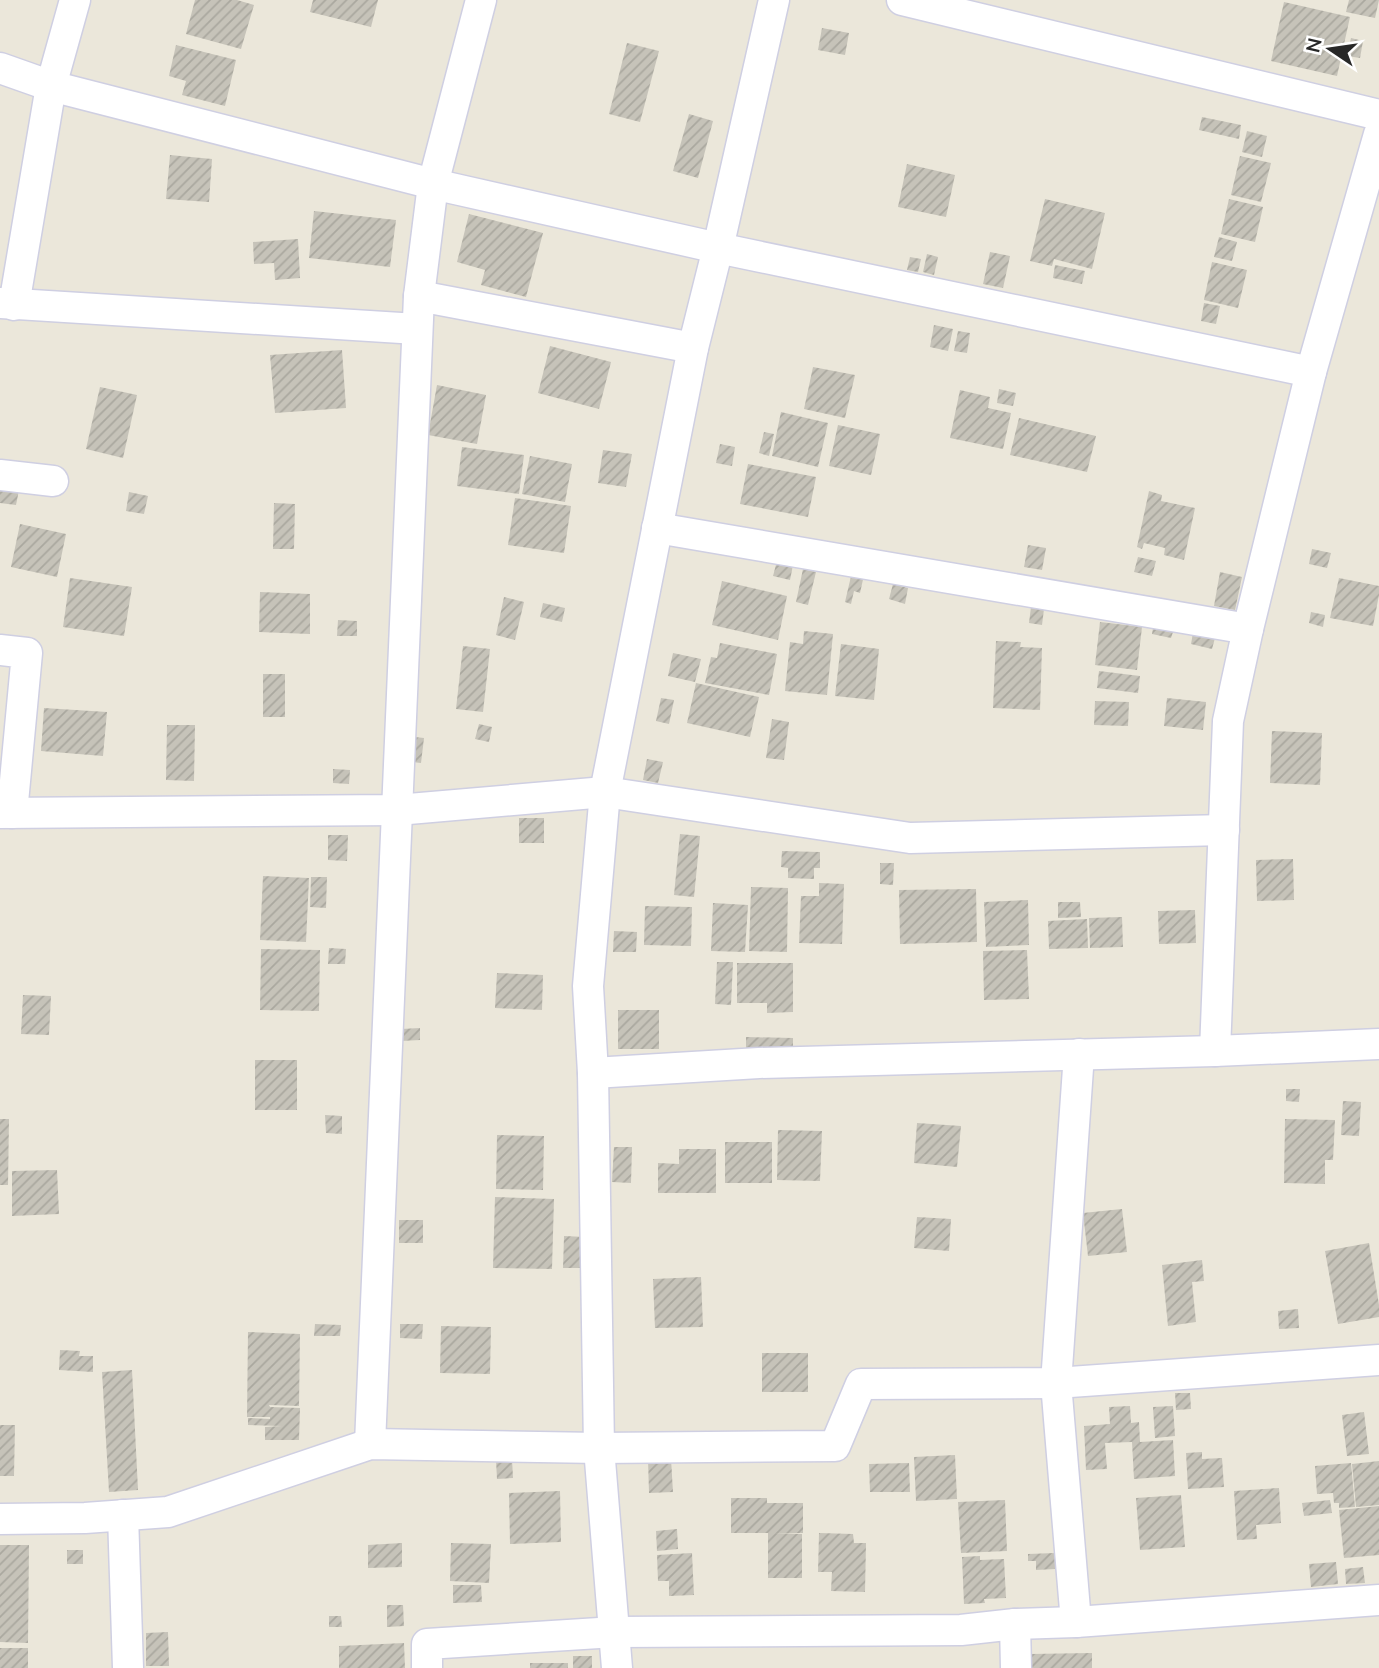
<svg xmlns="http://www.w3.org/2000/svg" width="1379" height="1668" viewBox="0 0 1379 1668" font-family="Mulish,sans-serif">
<defs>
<pattern id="building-hatch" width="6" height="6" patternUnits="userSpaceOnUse" patternTransform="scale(1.75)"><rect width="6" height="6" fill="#c6c3b9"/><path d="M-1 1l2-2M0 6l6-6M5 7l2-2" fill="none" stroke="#aaa89f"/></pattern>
</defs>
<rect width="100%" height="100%" fill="#ebe7da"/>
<!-- building -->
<g fill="url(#building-hatch)">
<polygon points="195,0 237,0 254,5 241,49 186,34"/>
<polygon points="313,0 378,0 371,27 310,12"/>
<polygon points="1349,0 1379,0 1375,18 1346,12"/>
<polygon points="1284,2 1350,17 1337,76 1271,61"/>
<polygon points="822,28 849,33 845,55 818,50"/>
<polygon points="1351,38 1363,41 1360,58 1347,56"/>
<polygon points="627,43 659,51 640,122 609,114"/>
<polygon points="176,45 236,60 225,106 182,95 186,81 169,76"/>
<polygon points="689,114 713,121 698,178 673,171"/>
<polygon points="1202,117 1241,125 1239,139 1199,130"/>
<polygon points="1247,131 1267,136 1262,157 1242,152"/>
<polygon points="170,155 212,159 209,202 166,199"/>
<polygon points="1240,156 1271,163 1261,202 1231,195"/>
<polygon points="907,164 955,175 946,217 898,207"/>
<polygon points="1045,199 1105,213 1092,269 1054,259 1052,266 1030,261"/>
<polygon points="1229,199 1263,207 1255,242 1221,234"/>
<polygon points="314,211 396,220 390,267 309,258"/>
<polygon points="469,214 543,233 526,297 481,285 485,270 457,262"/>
<polygon points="1219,237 1237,242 1232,261 1214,257"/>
<polygon points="298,239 300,278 275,280 274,263 254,264 253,242"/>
<polygon points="990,252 1010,256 1003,288 983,284"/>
<polygon points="927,254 938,257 934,275 923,272"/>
<polygon points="910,257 921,259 918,272 907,270"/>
<polygon points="1212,262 1247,270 1238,308 1204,300"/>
<polygon points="1055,265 1085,271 1082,284 1053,278"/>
<polygon points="1204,303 1220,306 1216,324 1201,321"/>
<polygon points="934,325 953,329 948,351 930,347"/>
<polygon points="958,331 970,333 967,353 954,351"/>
<polygon points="550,346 611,362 599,409 538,393"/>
<polygon points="342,350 346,408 275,413 270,355"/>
<polygon points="813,367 855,375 845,418 804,409"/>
<polygon points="437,385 486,395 477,444 428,435"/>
<polygon points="100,387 137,395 123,458 86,449"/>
<polygon points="999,389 1016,393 1013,406 997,403"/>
<polygon points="960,390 990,397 988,408 1011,413 1003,449 950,438"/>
<polygon points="781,412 828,423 818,467 772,456"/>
<polygon points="1019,418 1096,436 1087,472 1010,455"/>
<polygon points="838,425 880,434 871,475 829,466"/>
<polygon points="764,432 774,434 769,456 759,453"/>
<polygon points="720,444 735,447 732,466 716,463"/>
<polygon points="462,447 524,455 519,494 457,486"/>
<polygon points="603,450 632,454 626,487 598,483"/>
<polygon points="530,456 572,464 565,502 522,494"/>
<polygon points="748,464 816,477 808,517 740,504"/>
<polygon points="0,482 20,485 16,505 0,503"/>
<polygon points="1149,491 1162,495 1161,501 1195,508 1184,560 1164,555 1165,548 1144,543 1142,549 1137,547"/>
<polygon points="129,492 148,496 144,514 126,511"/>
<polygon points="515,498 571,506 564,553 508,545"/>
<polygon points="274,503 295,504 294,549 273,549"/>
<polygon points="20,524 66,534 57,577 11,567"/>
<polygon points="1028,545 1046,548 1042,570 1024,567"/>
<polygon points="1312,549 1331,553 1327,568 1309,564"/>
<polygon points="1138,557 1156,561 1152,576 1134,572"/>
<polygon points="777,561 793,565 790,580 773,576"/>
<polygon points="803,569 816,572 808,605 796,602"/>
<polygon points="852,572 864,575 860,593 854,591 851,604 845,602"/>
<polygon points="1220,572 1242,577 1235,610 1214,606"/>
<polygon points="70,578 132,587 124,636 63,627"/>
<polygon points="1339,578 1379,586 1379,595 1373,626 1330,618"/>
<polygon points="722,581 787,596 778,640 712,625"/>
<polygon points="893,584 908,588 905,604 889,599"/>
<polygon points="260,592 310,594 310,634 259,632"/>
<polygon points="504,597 524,602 515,640 496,635"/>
<polygon points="543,603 565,608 562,622 540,617"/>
<polygon points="1031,607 1044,609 1042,625 1029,623"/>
<polygon points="1311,612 1325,615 1323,627 1309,623"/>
<polygon points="338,620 357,621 357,636 337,636"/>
<polygon points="1100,622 1142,627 1137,670 1095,665"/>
<polygon points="1153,628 1173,632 1171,638 1152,634"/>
<polygon points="804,631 833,634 827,695 785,691 790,642 803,644"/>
<polygon points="1193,633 1215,638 1212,649 1191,644"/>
<polygon points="996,641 1021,642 1020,647 1042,648 1040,710 993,708"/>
<polygon points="720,643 777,654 769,695 705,683 711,657 717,658"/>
<polygon points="841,644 879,649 874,700 835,696"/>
<polygon points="463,646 490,649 483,712 456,709"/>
<polygon points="673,653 701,659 695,682 668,676"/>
<polygon points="1099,671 1140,676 1138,693 1097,688"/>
<rect x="263" y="674" width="22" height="43"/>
<polygon points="696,683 759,697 750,737 687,723"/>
<polygon points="661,698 674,700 669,724 656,721"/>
<polygon points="1167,698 1206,702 1203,730 1164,726"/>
<polygon points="1095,701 1129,702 1128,726 1094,725"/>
<polygon points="44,708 107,712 103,756 41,751"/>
<polygon points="772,719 789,722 784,760 766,758"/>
<polygon points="479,724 492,727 489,742 475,739"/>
<polygon points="167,725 195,725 194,781 166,780"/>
<polygon points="1272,731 1322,733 1320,785 1270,783"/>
<polygon points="406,736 424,738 421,763 403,761"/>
<polygon points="647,759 663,762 658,783 643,780"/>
<polygon points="333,769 350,770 349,784 333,783"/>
<rect x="519" y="818" width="25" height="25"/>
<polygon points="680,834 700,836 694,897 674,895"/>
<polygon points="328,835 348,835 347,861 328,860"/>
<polygon points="782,851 820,852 820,868 814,868 814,879 788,878 788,868 781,867"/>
<polygon points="1293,859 1294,900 1257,901 1256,860"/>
<polygon points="880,863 894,863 893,885 880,884"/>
<polygon points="263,876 309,878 306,942 260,940"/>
<polygon points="311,877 327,877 326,908 310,907"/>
<polygon points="819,883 844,884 842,944 799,943 801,896 819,896"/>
<polygon points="751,887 788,888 787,952 749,951"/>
<polygon points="976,889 977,942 900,944 899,890"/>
<polygon points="1028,900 1029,945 986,947 984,902"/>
<polygon points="1058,902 1080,902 1081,917 1058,918"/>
<polygon points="713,903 748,905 745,952 711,951"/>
<polygon points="645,906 692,907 691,946 644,945"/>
<polygon points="1195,910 1196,943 1159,944 1158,911"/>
<polygon points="1122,917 1123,947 1090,948 1089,918"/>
<polygon points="1087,919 1088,948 1049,949 1048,921"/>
<polygon points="614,931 637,932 636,952 613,952"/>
<polygon points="329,948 346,949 345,964 328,964"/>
<polygon points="261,949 320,950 319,1011 260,1010"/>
<polygon points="1027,950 1029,999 984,1000 983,951"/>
<polygon points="717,962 733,962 731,1005 715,1004"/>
<polygon points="737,963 793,963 793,1012 767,1013 767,1003 737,1003"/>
<polygon points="497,973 543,975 542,1010 495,1008"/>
<polygon points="23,995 51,996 49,1035 21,1034"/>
<rect x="618" y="1010" width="41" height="39"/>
<polygon points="420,1028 420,1040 401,1041 401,1029"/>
<polygon points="746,1037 793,1038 793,1057 746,1056"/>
<rect x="255" y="1060" width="42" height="50"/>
<polygon points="1286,1089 1300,1089 1299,1102 1286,1101"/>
<polygon points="1343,1101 1361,1102 1359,1136 1341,1135"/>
<polygon points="325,1115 342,1116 342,1134 326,1133"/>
<polygon points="0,1119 9,1119 8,1185 0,1185"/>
<polygon points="1285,1119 1335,1120 1333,1160 1325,1160 1325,1184 1284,1183"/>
<polygon points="917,1123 961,1126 957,1167 914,1163"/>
<polygon points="778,1130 822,1131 820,1181 777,1180"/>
<polygon points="497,1135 544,1136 543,1190 496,1189"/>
<rect x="725" y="1142" width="47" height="41"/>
<polygon points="614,1147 632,1147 631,1183 612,1182"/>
<polygon points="679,1149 716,1149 716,1193 658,1193 658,1163 679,1164"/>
<polygon points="57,1170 59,1214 12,1216 12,1171"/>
<polygon points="495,1197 554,1199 552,1269 493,1268"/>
<polygon points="1122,1209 1127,1252 1088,1256 1083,1213"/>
<polygon points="917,1217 951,1219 949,1251 914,1248"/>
<rect x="399" y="1220" width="24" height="23"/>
<polygon points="564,1236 585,1237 584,1268 563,1268"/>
<polygon points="1369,1243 1379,1305 1379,1317 1338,1324 1325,1251"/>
<polygon points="1202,1260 1204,1281 1192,1282 1196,1322 1168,1326 1162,1265"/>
<polygon points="701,1277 703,1327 655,1328 653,1279"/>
<polygon points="1298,1309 1299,1328 1279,1329 1278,1311"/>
<polygon points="315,1324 341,1325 340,1336 314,1336"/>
<polygon points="400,1324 423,1324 422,1339 400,1338"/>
<polygon points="441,1326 491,1327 490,1374 440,1373"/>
<polygon points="248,1332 300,1334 299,1406 269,1405 270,1407 300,1408 299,1440 265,1440 265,1427 282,1426 248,1425 248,1418 270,1419 270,1417 247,1417"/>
<polygon points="60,1350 80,1351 79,1356 93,1356 93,1372 59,1370"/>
<rect x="762" y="1353" width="46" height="39"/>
<polygon points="132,1370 138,1490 109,1492 102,1372"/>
<polygon points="1175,1393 1190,1393 1191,1409 1176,1410"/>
<polygon points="1130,1406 1131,1423 1139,1422 1140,1442 1173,1440 1175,1476 1134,1479 1132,1442 1105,1443 1107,1469 1086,1470 1084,1426 1110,1424 1109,1407"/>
<polygon points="1173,1406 1175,1436 1155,1438 1153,1407"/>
<polygon points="1364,1412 1369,1454 1347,1456 1342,1415"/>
<polygon points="0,1425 15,1425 14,1476 0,1476"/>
<polygon points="1202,1452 1202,1459 1222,1458 1224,1487 1188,1489 1186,1453"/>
<polygon points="955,1455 957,1499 916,1501 914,1457"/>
<polygon points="512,1459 513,1478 497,1479 496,1460"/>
<polygon points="648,1459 671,1459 673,1492 649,1493"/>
<polygon points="1379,1461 1379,1505 1356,1507 1352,1464"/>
<polygon points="909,1463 910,1492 870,1492 869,1464"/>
<polygon points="1351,1463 1355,1507 1339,1508 1339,1503 1334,1503 1333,1493 1317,1494 1315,1466"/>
<polygon points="1279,1488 1281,1523 1256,1525 1257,1539 1237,1540 1234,1491"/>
<polygon points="560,1491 561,1542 510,1544 509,1493"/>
<polygon points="1181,1495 1185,1547 1140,1550 1136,1498"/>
<polygon points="731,1498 767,1498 767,1503 803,1503 803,1533 774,1533 802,1534 802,1578 768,1578 768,1533 731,1533"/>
<polygon points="1005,1500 1007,1551 961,1553 958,1502"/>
<polygon points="1330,1500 1332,1513 1304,1516 1302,1503"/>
<polygon points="1379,1506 1379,1555 1344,1558 1339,1510"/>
<polygon points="677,1529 678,1549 657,1551 656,1531"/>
<polygon points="819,1533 853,1534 854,1543 866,1543 865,1592 831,1591 832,1572 818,1572"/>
<polygon points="402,1543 402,1567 368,1568 368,1545"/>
<polygon points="451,1543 491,1544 489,1583 450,1581"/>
<polygon points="0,1545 29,1545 28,1643 0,1642"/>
<rect x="67" y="1550" width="16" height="14"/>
<polygon points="692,1553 694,1595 669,1596 669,1581 658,1581 657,1555"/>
<polygon points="1055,1553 1055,1569 1036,1570 1036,1561 1028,1561 1028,1554"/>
<polygon points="980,1556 980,1560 1004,1559 1006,1598 984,1599 985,1603 964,1604 962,1557"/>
<polygon points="1336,1562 1338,1584 1311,1587 1309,1564"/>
<polygon points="1363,1567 1365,1583 1346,1584 1345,1569"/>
<polygon points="453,1585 481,1585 482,1602 453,1603"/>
<polygon points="387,1605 403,1605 404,1626 387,1627"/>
<polygon points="329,1616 341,1616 342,1627 329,1627"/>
<polygon points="168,1632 169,1666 146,1666 146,1633"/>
<polygon points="404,1643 405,1668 339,1668 339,1646"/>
<rect x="0" y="1648" width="28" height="20"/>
<polygon points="1092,1653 1092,1668 1030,1668 1030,1654"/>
<rect x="573" y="1656" width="19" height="12"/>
<rect x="530" y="1663" width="38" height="5"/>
</g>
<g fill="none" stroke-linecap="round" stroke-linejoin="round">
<defs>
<g id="street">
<polyline points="902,0 1379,115"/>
<polyline points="0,68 51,86 433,184 718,248 1311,372"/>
<polyline points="419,296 693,348"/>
<polyline points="0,303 417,329"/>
<polyline points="14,305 51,86 75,0"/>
<polyline points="0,475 53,481"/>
<polyline points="657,528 1248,629"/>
<polyline points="0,650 27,653 12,813"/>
<polyline points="0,813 397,810 605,792 910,838 1224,830"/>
<polyline points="1215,1051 1228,721 1248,629 1311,372 1379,134"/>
<polyline points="593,1073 759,1063 1215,1051 1379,1044"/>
<polyline points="370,1444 419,296 433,184 481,0"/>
<polyline points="123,1515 128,1668"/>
<polyline points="0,1519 85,1518 168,1512 370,1444 599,1448 835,1446 861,1384 1056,1383 1379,1360"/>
<polyline points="1076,1622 1056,1383 1079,1054"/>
<polyline points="1015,1624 1016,1668"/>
<polyline points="427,1668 427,1644 615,1632 961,1630 1015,1624 1076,1622 1379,1600"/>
<polyline points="617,1668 599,1448 593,1073 588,986 605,792 693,348 718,248 774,0"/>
</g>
</defs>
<!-- street casing -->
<use href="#street" stroke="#cfcfe2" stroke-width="33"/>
<!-- street -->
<use href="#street" stroke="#fff" stroke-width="30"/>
</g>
<!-- north arrow -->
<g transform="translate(1330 49) rotate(283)" stroke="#ffffff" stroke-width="5" paint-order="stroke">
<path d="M0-5L12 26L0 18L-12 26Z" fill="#282828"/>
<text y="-10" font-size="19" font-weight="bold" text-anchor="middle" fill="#282828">N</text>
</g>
</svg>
